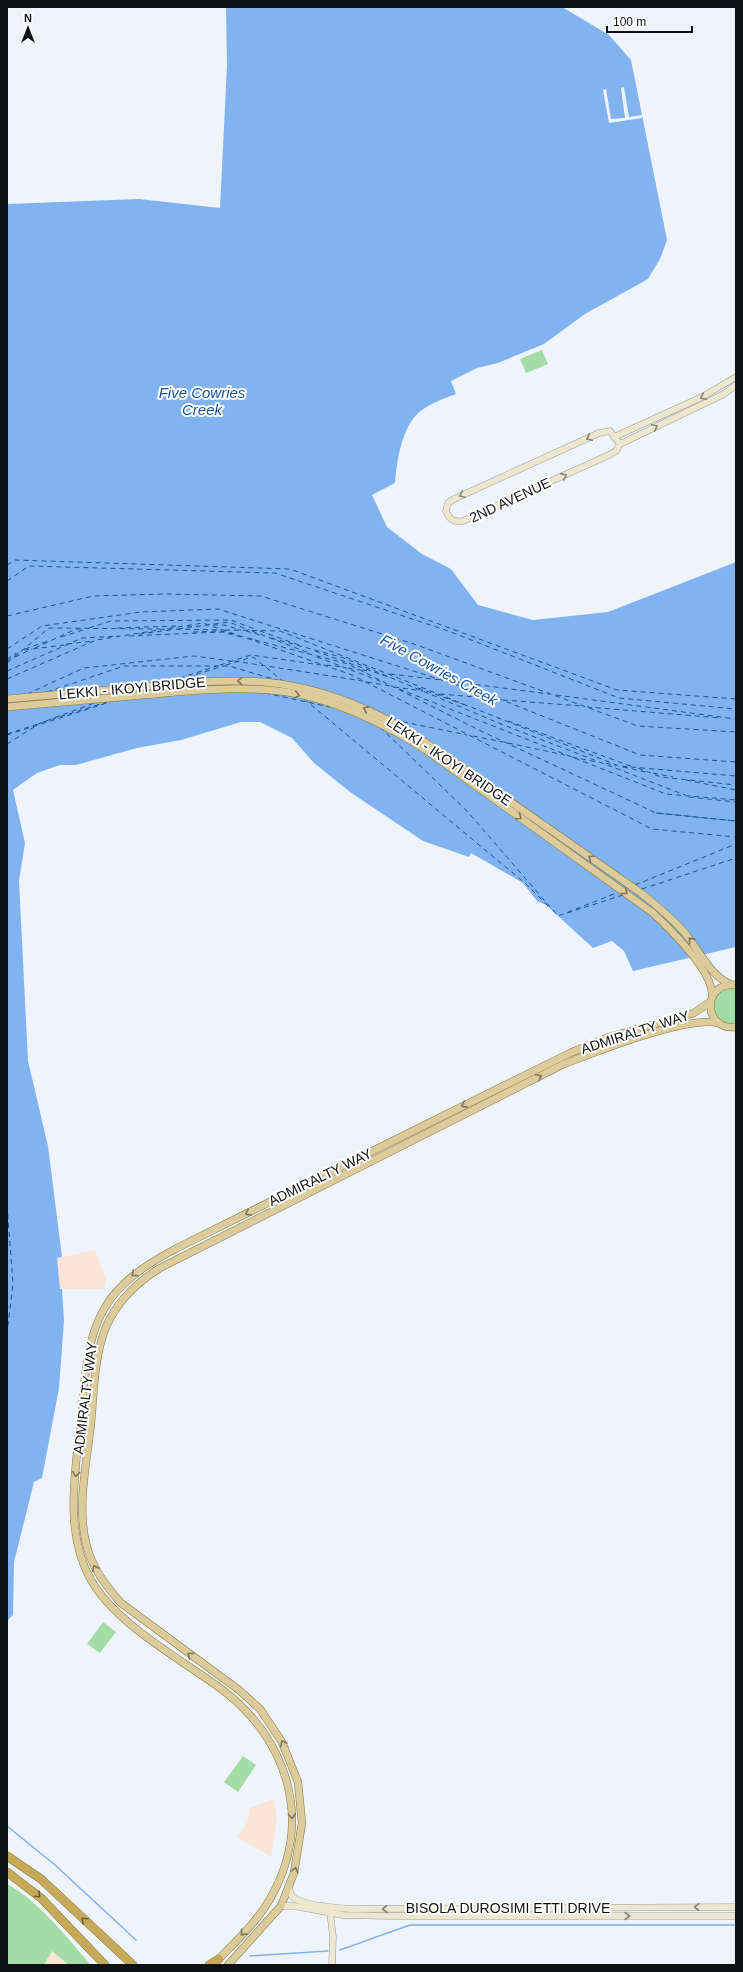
<svg xmlns="http://www.w3.org/2000/svg" width="743" height="1972" viewBox="0 0 743 1972" font-family="Arial,sans-serif">
<rect width="100%" height="100%" fill="#eff4fc"/>
<!-- commercial -->
<g fill="#fae5d7">
<polygon points="95,1250 106,1280 104,1289 60,1289 57,1258"/>
<polygon points="274,1799 277,1818 271,1857 237,1837 248,1821 249,1808"/>
<polygon points="52,1950 69,1965 44,1965"/>
</g>
<!-- green -->
<g fill="#a3dda5">
<polygon points="542,350 548,364 526,373 520,359"/>
<path d="M736,988v35c-27,3 -33,-33 0,-35z"/>
<polygon points="103,1622 116,1632 100,1653 87,1644"/>
<polygon points="243,1756 256,1765 238,1792 224,1782"/>
<path d="M7,1884c32,17 60,54 84,81h-22l-17,-14 -8,14h-37z"/>
</g>
<!-- water -->
<path fill="#82b3f1" d="M226,7h336l47,28 22,25 36,180 -7,19 -12,20 -63,35 -41,30 -46,19 -21,5 -26,13 5,13c-10,4 -22,8 -31,14 -23,13 -28,52 -30,75l-23,12 15,32 35,27 29,15 27,36 55,15 75,-8 128,-50v385l-103,24 -9,-20 -12,-10 -19,7 -47,-43 -9,-4 -14,-18 -52,-30 -2,4 -46,-16 -73,-49 -36,-29 -22,-25 -32,-16h-19l-60,18 -44,8 -61,17h-16l-23,8 -24,17 12,53 -6,38 9,180 20,85 14,111 -5,1 3,31h2l2,32 -5,67 -17,90 -8,4 -20,80 -1,53 -6,6v-1417l132,-5 81,9 7,-142z"/>
<!-- pier -->
<polygon fill="#eff4fc" points="624,87 629,117 642,115 642,118 609,123 603,90 606,89 611,119 625,118 621,88"/>
<g fill="none" stroke-linecap="round" stroke-linejoin="round">
<!-- stream -->
<g stroke="#82b3f1" stroke-width="1.5">
<polyline points="7,1826 55,1865 136,1940"/>
<polyline points="340,1950 410,1925 736,1925"/>
<polyline points="250,1956 328,1951"/>
</g>
<!-- ferry -->
<g stroke="#17569a" stroke-width="1" stroke-dasharray="5 4" stroke-linecap="butt">
<polyline points="7,565 15,560 290,569 617,690 736,699"/>
<polyline points="7,581 29,566 275,573 451,632 619,698 736,709"/>
<polyline points="7,616 93,596 165,594 261,596 414,644 638,726 736,732"/>
<polyline points="213,625 224,625 241,630"/>
<polyline points="187,626 196,626"/>
<polyline points="89,628 111,621 231,620 257,630"/>
<polyline points="117,628 178,626"/>
<polyline points="167,629 222,630"/>
<polyline points="178,629 229,622 249,630"/>
<polyline points="225,630 280,631 619,766 736,776"/>
<polyline points="246,631 260,635"/>
<polyline points="252,631 309,653"/>
<polyline points="260,631 299,645"/>
<polyline points="193,632 221,631 233,634"/>
<polyline points="139,634 171,630"/>
<polyline points="129,636 222,632 241,637"/>
<polyline points="61,637 86,629"/>
<polyline points="248,638 256,640"/>
<polyline points="271,638 344,658 501,724 685,795"/>
<polyline points="255,640 348,664 481,731 656,813 736,821"/>
<polyline points="67,644 94,641"/>
<polyline points="35,648 76,629 84,629"/>
<polyline points="7,649 42,626 141,612 218,609 492,696 640,755 736,762"/>
<polyline points="25,649 48,641"/>
<polyline points="24,650 64,645"/>
<polyline points="315,651 391,678"/>
<polyline points="15,657 32,649"/>
<polyline points="317,657 385,683"/>
<polyline points="7,659 16,653"/>
<polyline points="7,661 21,651"/>
<polyline points="234,661 363,681"/>
<polyline points="7,663 49,628 160,629"/>
<polyline points="220,665 251,655 321,665"/>
<polyline points="226,665 253,657 283,681"/>
<polyline points="326,665 343,667"/>
<polyline points="348,668 359,670"/>
<polyline points="362,670 369,671"/>
<polyline points="7,671 82,638 119,636"/>
<polyline points="390,674 442,680"/>
<polyline points="7,679 96,640 203,623 352,675 652,829 736,837"/>
<polyline points="179,680 223,666"/>
<polyline points="171,681 217,666"/>
<polyline points="449,681 549,694"/>
<polyline points="367,682 391,686"/>
<polyline points="394,687 423,691"/>
<polyline points="171,688 180,688"/>
<polyline points="418,688 468,706"/>
<polyline points="399,689 666,794 736,800"/>
<polyline points="47,692 124,666 229,666 280,681"/>
<polyline points="143,692 149,690"/>
<polyline points="265,693 330,707"/>
<polyline points="27,694 84,668 194,656 231,661"/>
<polyline points="440,694 498,699"/>
<polyline points="556,695 736,719"/>
<polyline points="304,699 526,884 551,909"/>
<polyline points="503,700 582,706"/>
<polyline points="587,707 721,718"/>
<polyline points="394,720 467,735"/>
<polyline points="508,721 633,767"/>
<polyline points="43,722 107,702"/>
<polyline points="38,724 97,702"/>
<polyline points="380,727 467,811 558,916 619,892"/>
<polyline points="7,734 38,724"/>
<polyline points="7,735 113,701"/>
<polyline points="473,736 503,742"/>
<polyline points="508,743 565,755"/>
<polyline points="7,744 34,727"/>
<polyline points="572,757 597,762"/>
<polyline points="606,763 616,766"/>
<polyline points="623,767 646,772"/>
<polyline points="638,768 661,777 736,785"/>
<polyline points="653,773 673,777"/>
<polyline points="686,780 736,790"/>
<polyline points="689,797 736,802"/>
<polyline points="656,813 736,821"/>
<polyline points="635,885 736,844"/>
<polyline points="642,889 736,858"/>
<polyline points="567,913 623,895"/>
<polyline points="7,1205 13,1284 7,1333"/>
</g>
<defs>
<g id="secondary">
<polyline points="614,437 702,397 736,377"/>
<path d="M620,444l-10,-13 -11,2 -145,66 -6,4 -2,8c4,9 7,11 17,10l146,-66 7,-4 4,-7 104,-50 12,-9"/>
<path d="M288,1887c2,4 2,8 6,11 11,8 44,10 59,11l383,-2"/>
<polyline points="281,1906 294,1906 343,1915 391,1916 736,1916"/>
<polyline points="330,1911 333,1937 332,1965"/>
</g>
<g id="primary">
<path d="M7,699c45,-4 90,-8 136,-12 40,-4 81,-8 121,-5 97,9 161,59 237,113 46,32 93,65 140,98 15,12 30,24 43,39 15,17 25,43 46,52"/>
<path d="M7,707c45,-4 90,-8 136,-12 56,-5 113,-12 168,2 41,11 79,30 115,53l227,163c18,17 60,58 59,83"/>
<path d="M736,985c-35,-3 -33,46 0,42"/>
<path d="M216,1962c19,-20 40,-39 54,-63 44,-76 19,-160 -50,-211 -41,-30 -104,-64 -129,-108 -31,-54 -12,-125 -8,-184 7,-80 22,-110 94,-148l393,-195 39,-16 85,-24 16,-11"/>
<path d="M228,1965l53,-59 13,-33 8,-50 -4,-41 -16,-40 -22,-33 -21,-19 -118,-87c-15,-17 -28,-34 -34,-56 -11,-39 0,-84 4,-124 3,-32 3,-66 15,-96 11,-26 30,-44 54,-59l404,-204c34,-13 122,-48 155,-41"/>
</g>
<g id="highway">
<polyline points="7,1856 41,1879 133,1965"/>
<polyline points="7,1872 41,1898 105,1965"/>
<polyline points="209,1965 219,1959"/>
</g>
</defs>
<!-- secondary casing -->
<use href="#secondary" stroke="#979ba2" stroke-width="7"/>
<!-- primary casing -->
<use href="#primary" stroke="#867440" stroke-width="8"/>
<!-- highway casing -->
<use href="#highway" stroke="#867440" stroke-width="9"/>
<!-- secondary -->
<use href="#secondary" stroke="#eee6cd" stroke-width="6"/>
<!-- primary -->
<use href="#primary" stroke="#ddcc9b" stroke-width="7"/>
<!-- highway -->
<use href="#highway" stroke="#c7aa58" stroke-width="8"/>
</g>
<!-- one-way arrows -->
<defs><path id="oneway-chevron" d="M-2-3.5L2.5 0L-2 3.5" fill="none" stroke-width="1.6" stroke-linecap="round" stroke-linejoin="round"/></defs>
<g stroke="#898679">
<use href="#oneway-chevron" transform="translate(703 397) rotate(154)"/>
<use href="#oneway-chevron" transform="translate(655 427) rotate(-25)"/>
<use href="#oneway-chevron" transform="translate(589 438) rotate(155)"/>
<use href="#oneway-chevron" transform="translate(564 476) rotate(-24)"/>
<use href="#oneway-chevron" transform="translate(462 495) rotate(155)"/>
<use href="#oneway-chevron" transform="translate(697 1907) rotate(-180)"/>
<use href="#oneway-chevron" transform="translate(385 1909) rotate(180)"/>
<use href="#oneway-chevron" transform="translate(627 1916)"/>
</g>
<g stroke="#80775d">
<use href="#oneway-chevron" transform="translate(240 681) rotate(-179)"/>
<use href="#oneway-chevron" transform="translate(297 695) rotate(11)"/>
<use href="#oneway-chevron" transform="translate(366 709) rotate(-156)"/>
<use href="#oneway-chevron" transform="translate(519 817) rotate(35)"/>
<use href="#oneway-chevron" transform="translate(591 858) rotate(-145)"/>
<use href="#oneway-chevron" transform="translate(625 892) rotate(36)"/>
<use href="#oneway-chevron" transform="translate(691 940) rotate(-129)"/>
<use href="#oneway-chevron" transform="translate(539 1077) rotate(-27)"/>
<use href="#oneway-chevron" transform="translate(464 1105) rotate(154)"/>
<use href="#oneway-chevron" transform="translate(248 1213) rotate(154)"/>
<use href="#oneway-chevron" transform="translate(134 1274) rotate(141)"/>
<use href="#oneway-chevron" transform="translate(76 1474) rotate(96)"/>
<use href="#oneway-chevron" transform="translate(95 1568) rotate(-117)"/>
<use href="#oneway-chevron" transform="translate(190 1655) rotate(-144)"/>
<use href="#oneway-chevron" transform="translate(283 1743) rotate(-116)"/>
<use href="#oneway-chevron" transform="translate(292 1816) rotate(87)"/>
<use href="#oneway-chevron" transform="translate(295 1870) rotate(-75)"/>
<use href="#oneway-chevron" transform="translate(243 1933) rotate(132)"/>
</g>
<g stroke="#6a5d35">
<use href="#oneway-chevron" transform="translate(38 1895) rotate(43)"/>
<use href="#oneway-chevron" transform="translate(84 1920) rotate(-137)"/>
</g>
<g text-anchor="middle" stroke-width="4" stroke-linejoin="round" paint-order="stroke">
<!-- street labels -->
<g font-size="14" fill="#0e1012" stroke="#fff">
<text transform="translate(510 500) rotate(-25)" y="5">2ND AVENUE</text>
<text transform="translate(132 688) rotate(-5)" y="5">LEKKI - IKOYI BRIDGE</text>
<text transform="translate(449 761) rotate(34)" y="5">LEKKI - IKOYI BRIDGE</text>
<text transform="translate(635 1032) rotate(-18)" y="5">ADMIRALTY WAY</text>
<text transform="translate(320 1177) rotate(-26)" y="5">ADMIRALTY WAY</text>
<text transform="translate(85 1398) rotate(-83)" y="5">ADMIRALTY WAY</text>
<text x="508" y="1913">BISOLA DUROSIMI ETTI DRIVE</text>
</g>
<!-- water labels -->
<g font-size="15" font-style="italic" fill="#17569a" stroke="#fff">
<text x="202" y="398">Five Cowries<tspan x="202" dy="17">Creek</tspan></text>
<text transform="translate(439 670) rotate(29)" y="5">Five Cowries Creek</text>
</g>
</g>
<!-- border -->
<rect width="743" height="1972" fill="none" stroke="#0e1012" stroke-width="16"/>
<!-- north arrow -->
<g transform="translate(28 28)" stroke="#ffffff" stroke-width="3" paint-order="stroke">
<path d="M0-3L7 15L0 10L-7 15Z" fill="#0e1012"/>
<text y="-6" font-size="11" font-weight="bold" text-anchor="middle" fill="#0e1012">N</text>
</g>
<!-- scale -->
<path d="M607 26v6h85v-6" fill="none" stroke="#0e1012" stroke-width="2"/>
<text x="613" y="26" font-size="12" fill="#0e1012" stroke="#ffffff" stroke-width="3" paint-order="stroke">100 m</text>
</svg>
